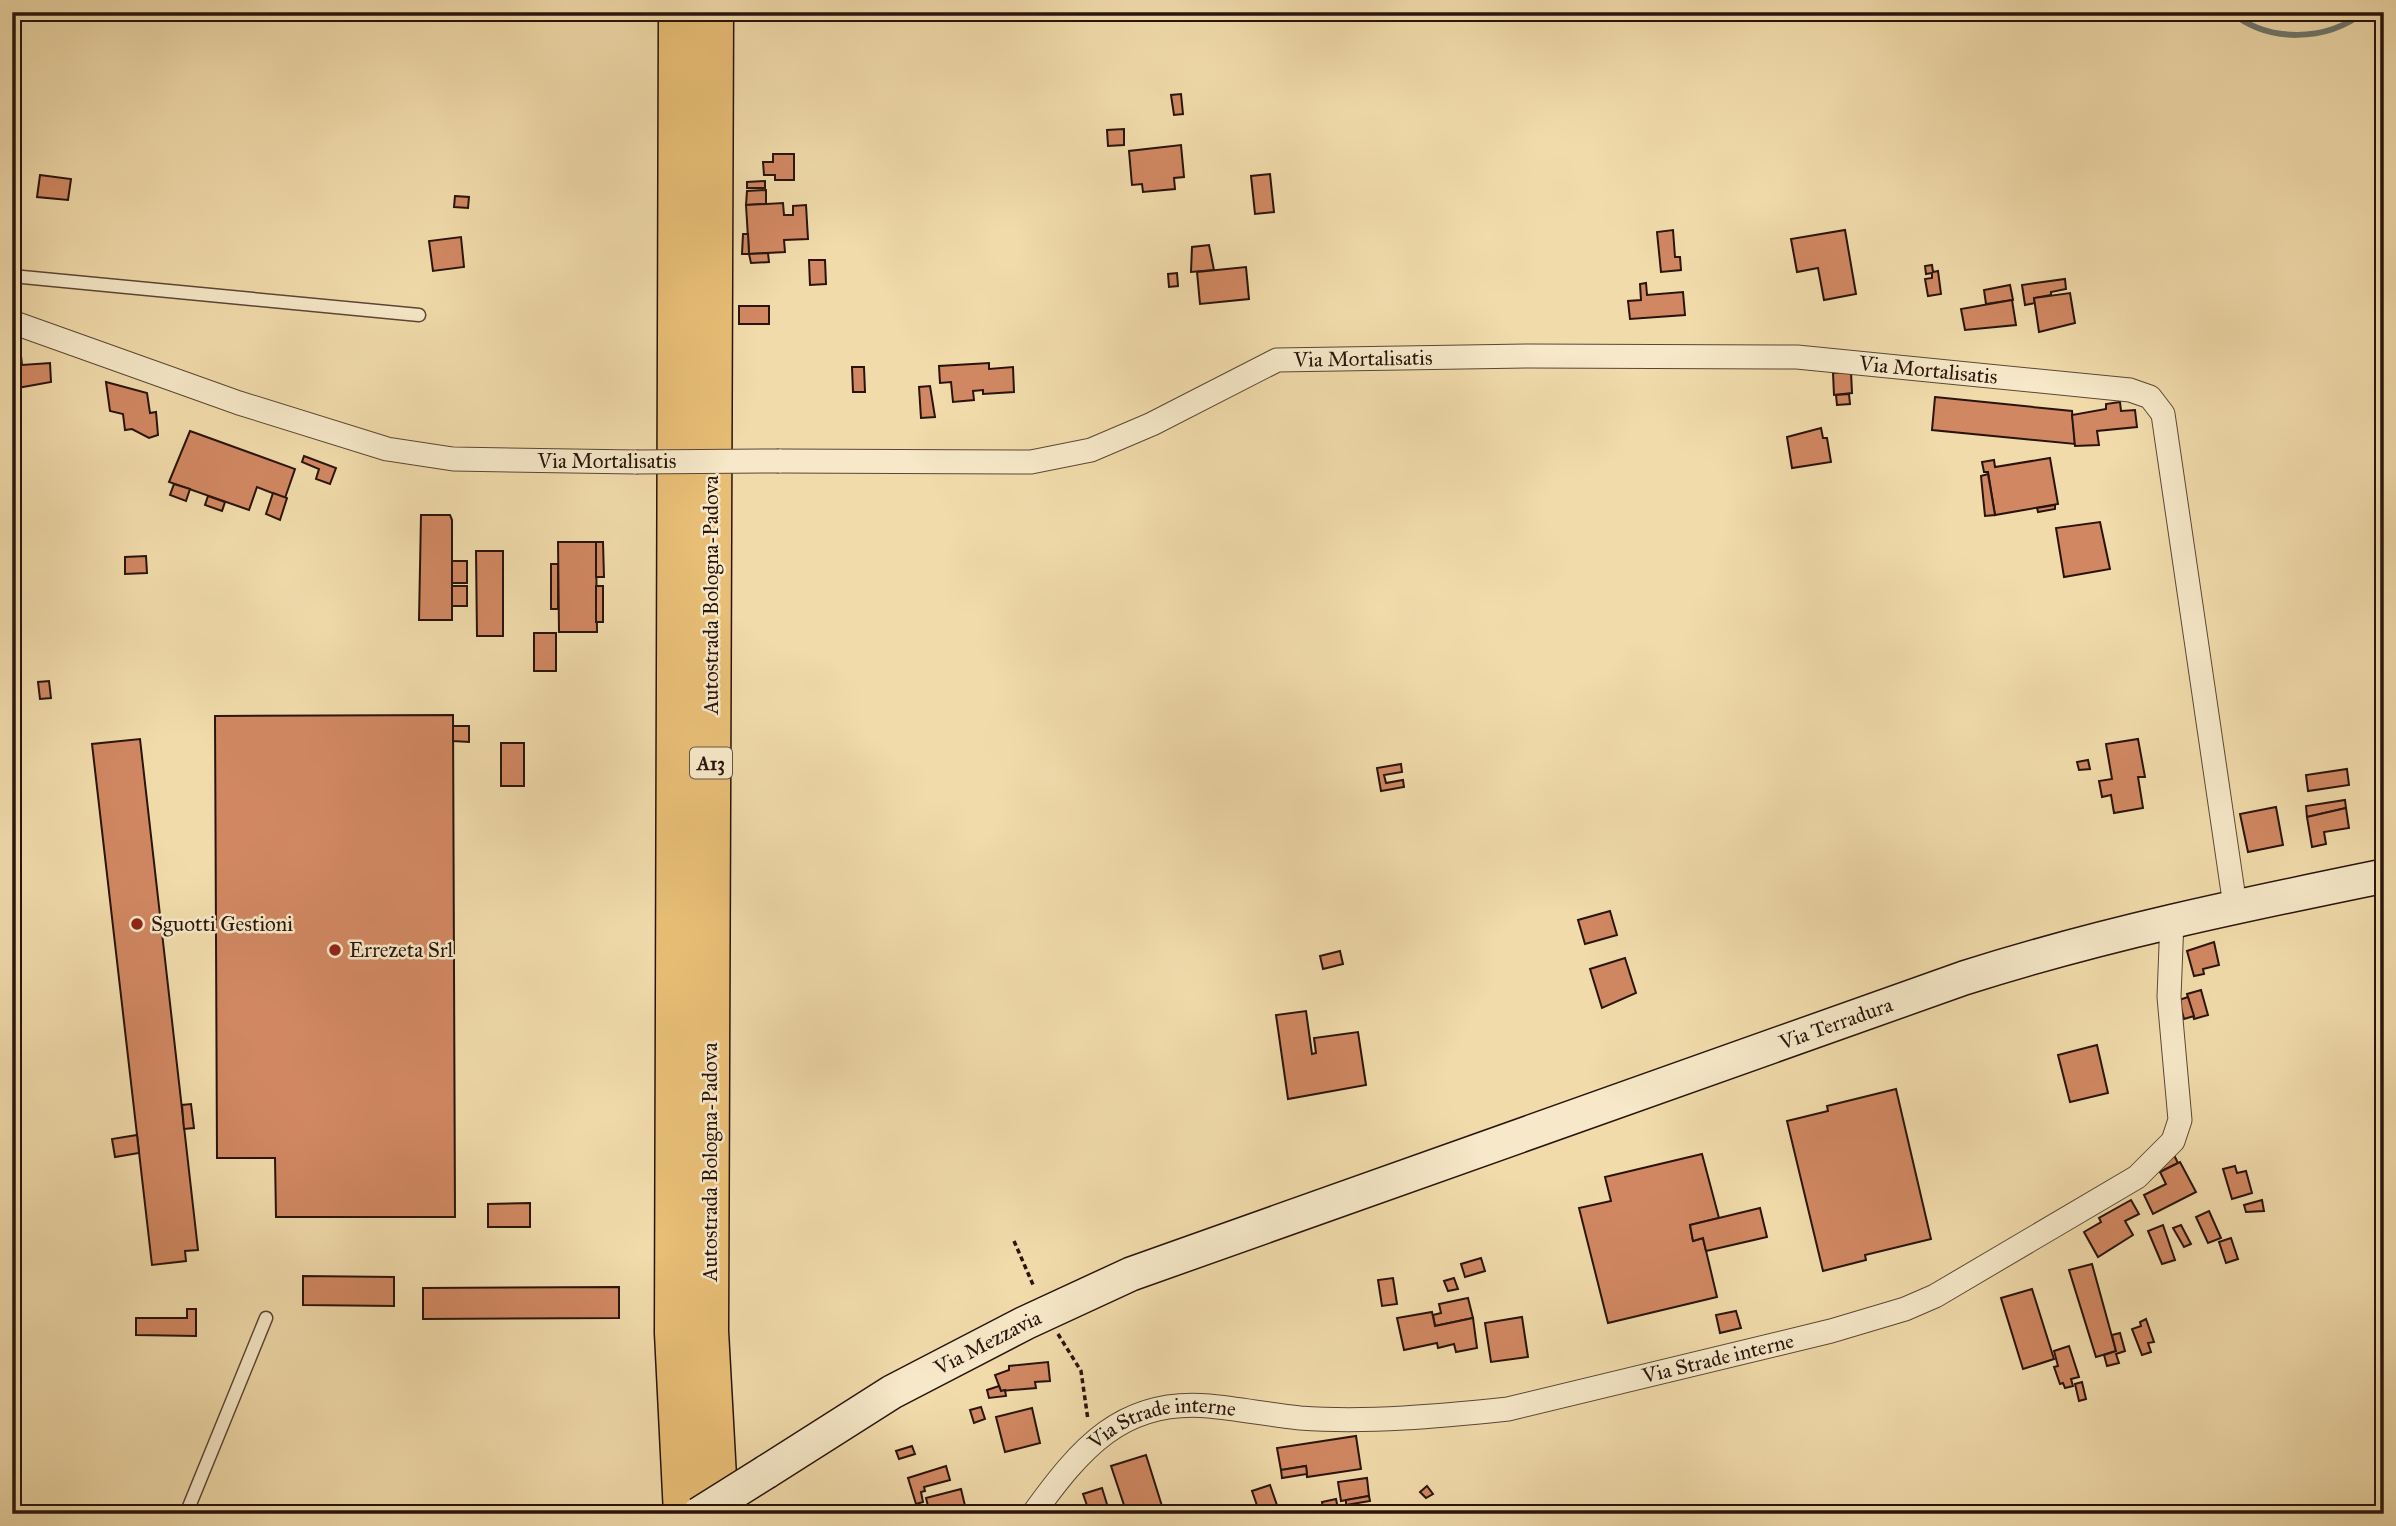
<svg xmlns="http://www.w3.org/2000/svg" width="2396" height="1526" viewBox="0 0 2396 1526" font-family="'IM FELL Great Primer',serif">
<rect width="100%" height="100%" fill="#f1dbab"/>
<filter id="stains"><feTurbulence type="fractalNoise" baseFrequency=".00286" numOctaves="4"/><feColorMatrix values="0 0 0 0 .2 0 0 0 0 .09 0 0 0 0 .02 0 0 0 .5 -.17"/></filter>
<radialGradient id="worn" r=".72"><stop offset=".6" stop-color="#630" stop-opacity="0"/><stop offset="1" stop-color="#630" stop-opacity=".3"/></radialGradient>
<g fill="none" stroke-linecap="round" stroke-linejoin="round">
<!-- stream -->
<path stroke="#6d786e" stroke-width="6" d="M2231,12c37,31 95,30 133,0"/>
</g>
<!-- building -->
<g fill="#d18862" stroke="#29140c" stroke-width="2">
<polygon points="1181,94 1183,114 1174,115 1171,95"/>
<polygon points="1124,129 1124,145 1108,146 1107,130"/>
<polygon points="1181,145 1184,177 1174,178 1175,189 1143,192 1142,184 1132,185 1129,151"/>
<polygon points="773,154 794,154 794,180 775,180 775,175 764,175 763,162 773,162"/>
<polygon points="1270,174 1274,212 1255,214 1251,176"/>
<polygon points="40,175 71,179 68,200 37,197"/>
<polygon points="765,181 765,188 747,188 747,182"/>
<polygon points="766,190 766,204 746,205 747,191"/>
<polygon points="455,196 469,197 468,208 454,207"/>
<polygon points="783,203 784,215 793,215 793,206 806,205 808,239 784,240 785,252 749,254 746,205"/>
<polygon points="1673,230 1675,257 1680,257 1681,270 1661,272 1657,232"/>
<polygon points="1845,230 1856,294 1824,300 1818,268 1797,272 1791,239"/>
<polygon points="743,234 748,234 749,254 742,254"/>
<polygon points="461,237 464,267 433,271 429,241"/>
<polygon points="1209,245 1214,270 1191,272 1192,247"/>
<polygon points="768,253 769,262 751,263 749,254"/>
<polygon points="809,260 825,260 826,284 810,285"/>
<polygon points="1932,265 1933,272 1938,271 1941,294 1928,296 1925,279 1932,278 1932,273 1926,274 1925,266"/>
<polygon points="1246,267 1249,299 1200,304 1197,272"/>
<polygon points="1177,273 1178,286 1169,287 1168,274"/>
<polygon points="2065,279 2066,289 2051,292 2051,295 2034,298 2035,303 2025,305 2022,285"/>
<polygon points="1646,283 1647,295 1683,292 1685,315 1630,319 1628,301 1641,300 1640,284"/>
<polygon points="2010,285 2013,300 1986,304 1984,290"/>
<polygon points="2070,293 2075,323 2039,332 2034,298"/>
<polygon points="2012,300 2016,325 1965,330 1961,309"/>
<rect x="739" y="306" width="30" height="18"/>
<polygon points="20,347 22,365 50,363 51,382 12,389 12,348"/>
<polygon points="989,363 989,369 1013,367 1014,392 983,394 983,390 973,391 974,400 953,402 951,382 940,383 939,366"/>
<polygon points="852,367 864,367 865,392 853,392"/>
<polygon points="1851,372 1852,393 1834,395 1833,373"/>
<polygon points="106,382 147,393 150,413 156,412 158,435 149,438 132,429 125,430 123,414 110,411"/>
<polygon points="930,386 935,417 921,418 919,387"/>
<polygon points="1849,394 1850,404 1837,405 1836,395"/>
<polygon points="1935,397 2072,411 2075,444 1932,430"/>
<polygon points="2120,402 2121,411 2135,410 2137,427 2097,431 2099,445 2075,446 2072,415 2106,409 2106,404"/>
<polygon points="1821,428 1823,438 1827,438 1831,462 1792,468 1787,437"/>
<polygon points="190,431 295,469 285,498 257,487 249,510 169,482"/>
<polygon points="304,456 336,468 330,484 316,479 319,469 302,462"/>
<polygon points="2050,458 2058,504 1995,515 1988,472 1984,472 1982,462 1994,460 1995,467"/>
<polygon points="1988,474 1995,515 1985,516 1981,476"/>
<polygon points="174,484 190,489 186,501 170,495"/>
<polygon points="273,493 287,498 280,520 266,514"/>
<polygon points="208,496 225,502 222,511 205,505"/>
<polygon points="2055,505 2055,509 2038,512 2037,508"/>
<polygon points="421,515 450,515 452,520 452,620 419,620"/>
<polygon points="2100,522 2110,569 2064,577 2056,528"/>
<polygon points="558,542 596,542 597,632 559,632"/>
<polygon points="596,542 603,542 604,577 596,577"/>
<polygon points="476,551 503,551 503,636 477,636"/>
<polygon points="146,556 147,573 125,574 125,557"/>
<rect x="452" y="561" width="15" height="22"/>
<rect x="551" y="564" width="7" height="45"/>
<rect x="452" y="586" width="15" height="20"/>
<rect x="596" y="586" width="7" height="36"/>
<rect x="534" y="633" width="22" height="38"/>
<polygon points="49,681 51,698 40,699 38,682"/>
<polygon points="453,715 455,1217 276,1217 275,1158 217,1158 215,716"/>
<polygon points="453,726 469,726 469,742 453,741"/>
<polygon points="140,739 198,1250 185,1251 186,1261 152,1265 92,744"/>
<polygon points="2138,739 2145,777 2138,777 2143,808 2114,813 2111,795 2102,797 2099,781 2112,779 2106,744"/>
<rect x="501" y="743" width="23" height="43"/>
<polygon points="2088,760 2090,769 2079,770 2077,762"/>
<polygon points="1401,764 1402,772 1384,775 1386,783 1403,780 1404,787 1381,791 1377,768"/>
<polygon points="2347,769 2349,785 2308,791 2306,775"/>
<polygon points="2345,800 2346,808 2307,817 2306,806"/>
<polygon points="2276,807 2283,845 2248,852 2240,814"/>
<polygon points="2346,808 2349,828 2324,832 2326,844 2312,847 2307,817"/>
<polygon points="1610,911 1617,935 1585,944 1578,920"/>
<polygon points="2214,942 2219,965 2203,969 2204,974 2194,976 2187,951"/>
<polygon points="1340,951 1343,964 1323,969 1320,956"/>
<polygon points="1625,958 1636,993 1602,1008 1590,969"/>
<polygon points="2201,990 2208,1015 2194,1019 2187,994"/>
<polygon points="2188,997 2194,1016 2184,1019 2179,1000"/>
<polygon points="1306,1011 1312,1054 1316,1053 1314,1038 1358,1032 1366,1085 1288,1099 1276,1015"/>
<polygon points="2097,1045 2108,1093 2070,1102 2058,1055"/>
<polygon points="1896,1089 1931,1239 1865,1255 1866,1260 1823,1271 1787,1121 1828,1111 1827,1106"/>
<polygon points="191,1104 194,1128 184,1129 182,1105"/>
<polygon points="137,1135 139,1153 115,1157 112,1139"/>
<polygon points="2173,1153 2178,1163 2160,1172 2155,1168"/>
<polygon points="1702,1154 1719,1218 1690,1225 1693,1241 1703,1238 1717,1297 1608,1323 1579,1208 1611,1201 1605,1177"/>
<polygon points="2180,1162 2196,1192 2153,1214 2144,1195 2166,1184 2160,1172"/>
<polygon points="2235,1166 2237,1173 2246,1171 2252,1193 2232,1199 2223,1169"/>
<polygon points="2131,1200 2139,1214 2125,1221 2133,1235 2098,1257 2084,1232 2101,1222 2099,1218"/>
<polygon points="2262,1200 2264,1211 2246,1212 2244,1205"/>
<polygon points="530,1203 530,1227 488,1227 488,1204"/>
<polygon points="1760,1208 1767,1237 1706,1251 1703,1238 1693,1241 1690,1225"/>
<polygon points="2209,1211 2221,1238 2208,1243 2196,1217"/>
<polygon points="2163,1225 2175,1260 2162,1264 2148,1231"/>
<polygon points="2181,1225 2191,1244 2184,1247 2173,1228"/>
<polygon points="2231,1238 2238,1259 2226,1263 2219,1242"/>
<polygon points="1481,1258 1485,1271 1465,1277 1461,1264"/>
<polygon points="2092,1264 2116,1351 2096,1357 2069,1270"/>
<polygon points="303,1276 394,1277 394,1306 303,1305"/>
<polygon points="1393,1278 1397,1304 1382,1306 1378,1280"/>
<polygon points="1454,1278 1458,1289 1448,1291 1444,1281"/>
<polygon points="619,1287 619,1318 423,1319 423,1288"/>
<polygon points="2032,1289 2054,1359 2023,1369 2001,1298"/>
<polygon points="1468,1298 1473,1318 1435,1326 1433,1315 1441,1313 1439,1304"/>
<polygon points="187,1309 196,1309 196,1336 136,1335 136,1318 187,1318"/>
<polygon points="1736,1311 1741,1328 1720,1333 1716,1315"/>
<polygon points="1432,1312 1435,1326 1473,1318 1477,1348 1456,1352 1454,1344 1438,1348 1437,1343 1404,1350 1397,1318"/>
<polygon points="1522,1317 1528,1357 1491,1362 1485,1323"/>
<polygon points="2146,1319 2154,1342 2148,1343 2151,1352 2142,1355 2132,1329 2141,1326 2140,1322"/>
<polygon points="2120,1333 2125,1351 2116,1354 2119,1363 2107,1366 2104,1355 2116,1351 2112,1335"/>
<polygon points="2069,1346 2079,1377 2071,1379 2073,1386 2065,1388 2063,1383 2060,1384 2054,1367 2058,1366 2054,1351"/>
<polygon points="1048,1362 1050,1381 1035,1382 1036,1388 1001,1391 995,1375 1009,1370 1009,1366"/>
<polygon points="2082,1382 2086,1399 2079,1401 2075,1384"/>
<polygon points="999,1386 1001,1391 1005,1390 1006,1396 989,1398 987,1390"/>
<polygon points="981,1407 985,1419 974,1423 970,1410"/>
<polygon points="1032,1408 1040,1443 1005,1452 996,1417"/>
<polygon points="1356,1436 1361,1469 1307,1477 1306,1466 1281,1470 1277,1448"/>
<polygon points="912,1446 915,1454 899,1459 896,1451"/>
<polygon points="1146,1455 1162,1506 1127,1514 1111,1466"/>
<polygon points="946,1466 950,1480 924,1487 925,1491 921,1492 923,1502 916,1504 908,1478"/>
<polygon points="1306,1466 1307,1474 1282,1478 1281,1470"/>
<polygon points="1367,1478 1369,1496 1341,1501 1338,1482"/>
<polygon points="1270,1485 1279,1511 1260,1514 1252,1491"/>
<polygon points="1427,1486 1433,1494 1426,1498 1420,1492"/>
<polygon points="1102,1488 1110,1514 1090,1514 1083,1494"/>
<polygon points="961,1489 967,1514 930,1514 926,1498"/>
<polygon points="1369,1496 1370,1501 1346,1505 1346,1500"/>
<polygon points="1336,1499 1339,1514 1324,1514 1322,1502"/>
<polygon points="1358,1506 1360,1514 1342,1514 1341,1509"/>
</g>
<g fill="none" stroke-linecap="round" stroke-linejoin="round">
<defs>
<g id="service">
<polyline points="12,276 419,315"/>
<polyline points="186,1514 266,1318"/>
</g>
<g id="minor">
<polyline points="12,322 239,403 387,449 453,459 636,462"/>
<path id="s1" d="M779,461l252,1 60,-12 61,-26 125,-64 251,-4 269,1 333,33 20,7 13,17 72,492"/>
<path id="s2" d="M1033,1514c47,-65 89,-116 176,-108 31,3 61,9 91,12 68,5 140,-2 208,-9l323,-78 74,-22 30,-13 202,-119 36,-36 7,-21 -11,-123 3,-77"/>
</g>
<g id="secondary">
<path id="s3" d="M766,1472l126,-80 133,-69 106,-49 833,-296c138,-44 278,-73 420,-102"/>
</g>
<g id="motorway">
<polyline points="678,12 674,1333 683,1514"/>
<polyline points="714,12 709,1331 719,1514"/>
</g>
</defs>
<!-- service casing -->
<use href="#service" stroke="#5b4634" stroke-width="15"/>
<!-- minor casing -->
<use href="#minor" stroke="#5b4634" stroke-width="25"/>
<!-- secondary casing -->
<use href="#secondary" stroke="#29140c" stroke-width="36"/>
<!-- motorway casing -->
<use href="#motorway" stroke="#29140c" stroke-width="41"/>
<!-- path -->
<g stroke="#29140c" stroke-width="3.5" stroke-dasharray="5 3.5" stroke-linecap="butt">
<polyline points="1014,1241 1034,1287"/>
<polyline points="1058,1334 1081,1371 1088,1420"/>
</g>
<!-- service -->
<use href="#service" stroke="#f6e8c8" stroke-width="12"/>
<!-- minor -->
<use href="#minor" stroke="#f6e8c8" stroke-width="23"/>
<!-- secondary -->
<use href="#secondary" stroke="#f6e8c8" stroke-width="33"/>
<!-- motorway -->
<use href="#motorway" stroke="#e8be76" stroke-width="38"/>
<defs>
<polyline id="minor-bridge" points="636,462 779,461"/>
<polyline id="secondary-bridge" points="699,1514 766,1472"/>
</defs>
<!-- minor-bridge casing -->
<use href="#minor-bridge" stroke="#5b4634" stroke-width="25" stroke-linecap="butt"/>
<!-- secondary-bridge casing -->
<use href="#secondary-bridge" stroke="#29140c" stroke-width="36" stroke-linecap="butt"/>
<!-- minor-bridge -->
<use href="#minor-bridge" stroke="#f6e8c8" stroke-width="23"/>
<!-- secondary-bridge -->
<use href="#secondary-bridge" stroke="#f6e8c8" stroke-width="33"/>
</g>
<!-- markers -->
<g fill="#8f2418" stroke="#f6e8c8" stroke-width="2.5">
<circle cx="137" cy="924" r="7"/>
<circle cx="335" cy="950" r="7"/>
</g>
<g text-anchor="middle" stroke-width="5" stroke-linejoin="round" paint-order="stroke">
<!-- shield labels -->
<rect fill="#f6e8c8" stroke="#665444" stroke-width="2" x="690" y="747.5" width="42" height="31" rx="5"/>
<g font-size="19" font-weight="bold" fill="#29140c">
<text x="711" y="770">A13</text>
</g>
<!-- street labels -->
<g font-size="21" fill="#29140c" stroke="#f6e8c8">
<text dy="7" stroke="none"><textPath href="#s1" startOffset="606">Via Mortalisatis</textPath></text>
<text dy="7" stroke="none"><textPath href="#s1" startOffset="1172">Via Mortalisatis</textPath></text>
<text x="607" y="468">Via Mortalisatis</text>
<text transform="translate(711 595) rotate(-90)" y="7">Autostrada Bologna-Padova</text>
<text dy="7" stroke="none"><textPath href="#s3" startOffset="1164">Via Terradura</textPath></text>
<text transform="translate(710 1162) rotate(-90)" y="7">Autostrada Bologna-Padova</text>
<text dy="7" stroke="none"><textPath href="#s3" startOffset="257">Via Mezzavia</textPath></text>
<text dy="7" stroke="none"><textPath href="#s2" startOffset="735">Via Strade interne</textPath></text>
<text dy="7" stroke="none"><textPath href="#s2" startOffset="168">Via Strade interne</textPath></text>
</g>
<!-- poi labels -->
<g font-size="21" fill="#29140c" stroke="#f6e8c8" text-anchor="start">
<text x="151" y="931">Sguotti Gestioni</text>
<text x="349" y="957">Errezeta Srl</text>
</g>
</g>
<!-- margin -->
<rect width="2396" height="1526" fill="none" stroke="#f1dbab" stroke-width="42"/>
<rect x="14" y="14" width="2368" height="1498" fill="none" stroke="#29140c" stroke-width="3.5"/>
<rect x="21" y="21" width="2354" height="1484" fill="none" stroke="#29140c" stroke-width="2"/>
<rect width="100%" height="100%" filter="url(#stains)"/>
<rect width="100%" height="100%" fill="url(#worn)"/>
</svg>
